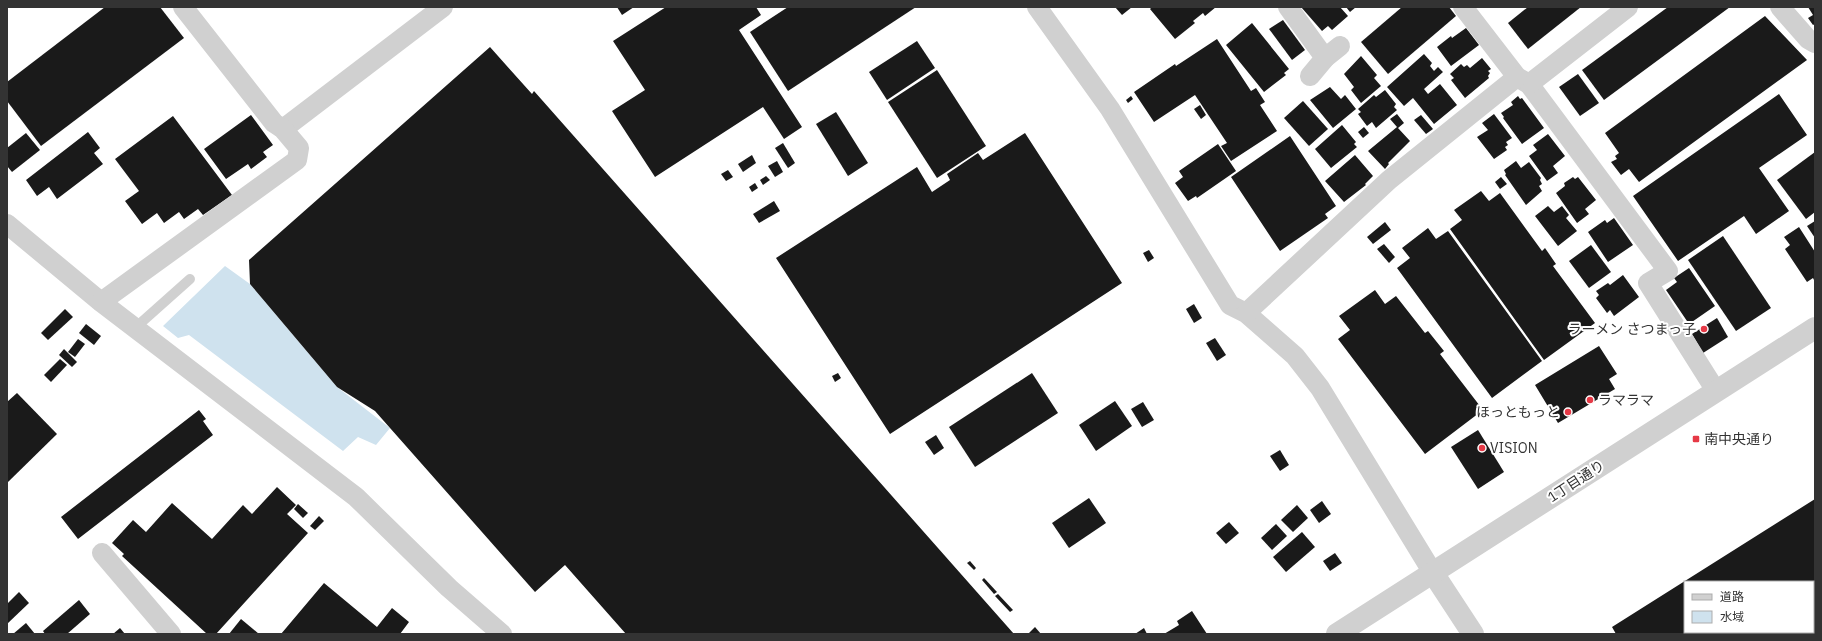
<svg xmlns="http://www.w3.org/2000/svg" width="1822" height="641" viewBox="0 0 1822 641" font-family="'IBM Plex Sans','Noto Sans JP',sans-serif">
<rect width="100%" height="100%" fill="#fff"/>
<!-- water -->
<polygon fill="#cfe2ee" points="225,266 250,284 337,387 390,428 376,445 358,437 343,451 189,335 178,338 163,326"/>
<!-- building -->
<g fill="#1a1a1a" fill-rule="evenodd">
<polygon points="105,7 160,7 184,38 41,146 7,101 7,82"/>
<polygon points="617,7 634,7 622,15"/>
<polygon points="666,7 756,7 761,15 739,30 802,127 784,139 763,107 655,177 612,111 645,90 613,41"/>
<polygon points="788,7 916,7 788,91 750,32"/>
<polygon points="1115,7 1132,7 1122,15"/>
<polygon points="1152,7 1216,7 1205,16 1203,13 1193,21 1195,23 1175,39 1150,9"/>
<polygon points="1301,7 1340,7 1348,16 1332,30 1328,26 1322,31"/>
<polygon points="1346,7 1356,7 1350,12"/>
<polygon points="1402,7 1449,7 1456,16 1388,74 1361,42"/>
<polygon points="1528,7 1581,7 1528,49 1508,23"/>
<polygon points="1668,7 1730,7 1604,100 1582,70"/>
<polygon points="1808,7 1815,7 1815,24 1813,25 1808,18 1813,15"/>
<polygon points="1765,16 1807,60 1639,182 1629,169 1621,175 1611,162 1617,159 1615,156 1619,153 1605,133"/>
<polygon points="1283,20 1305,50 1292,60 1269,29"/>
<polygon points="1252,23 1289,69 1284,73 1286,75 1264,92 1226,45"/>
<polygon points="1466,28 1479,45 1451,66 1437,47 1451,36 1452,38"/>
<polygon points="1217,39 1251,91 1256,88 1265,102 1260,105 1277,131 1231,161 1221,146 1227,143 1195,95 1154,122 1134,92 1175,64 1176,66"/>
<polygon points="917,41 935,68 887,100 869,72"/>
<polygon points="490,47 532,94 534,91 1014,634 626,634 565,565 535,592 375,411 337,387 250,284 249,260"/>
<polygon points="1424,54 1432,63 1430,66 1434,71 1438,67 1443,72 1424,89 1428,94 1440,84 1457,105 1434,124 1413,98 1404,106 1387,87"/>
<polygon points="1361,56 1377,75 1374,78 1381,86 1361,103 1351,90 1354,87 1344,74"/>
<polygon points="1482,58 1491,69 1488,71 1490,73 1488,76 1489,78 1465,98 1451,80 1454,78 1450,74 1461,64 1464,67 1467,65 1470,68"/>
<polygon points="937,70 986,146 937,178 888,102"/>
<polygon points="1578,74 1599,103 1580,116 1559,87"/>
<polygon points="1330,87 1341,99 1345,95 1356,109 1333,128 1310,100"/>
<polygon points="1385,90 1396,104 1394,107 1397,110 1376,128 1372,122 1367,126 1358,114 1361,112 1358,109 1374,95 1376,97"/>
<polygon points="1779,94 1807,135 1759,168 1789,211 1756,234 1744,216 1678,261 1633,196"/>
<polygon points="1131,96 1133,99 1128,103 1126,100"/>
<polygon points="1518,96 1520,99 1522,98 1544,128 1522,144 1503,118 1504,117 1501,113 1513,105 1511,102"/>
<polygon points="1303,101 1328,129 1309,146 1284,118"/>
<polygon points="1200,105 1206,115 1201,119 1194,109"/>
<polygon points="836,112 868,163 848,176 816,124"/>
<polygon points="1397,114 1404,123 1398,128 1410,141 1388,163 1389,164 1385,169 1368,151 1397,127 1390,119"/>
<polygon points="1494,114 1512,138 1506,142 1508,145 1505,147 1507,150 1494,159 1477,137 1488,130 1482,123"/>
<polygon points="251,115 273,145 263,152 267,157 251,169 248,164 226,179 204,149"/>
<polygon points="1421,115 1433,129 1426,134 1414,120"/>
<polygon points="173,116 232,195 203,215 198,209 184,219 179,212 164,223 157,213 142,224 125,201 139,191 115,159"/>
<polygon points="1342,125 1356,142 1354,144 1357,147 1331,168 1315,149"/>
<polygon points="1364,127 1369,133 1363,138 1358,132"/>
<polygon points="88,132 100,148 94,153 103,164 57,199 49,187 37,196 26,180"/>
<polygon points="26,133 40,150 12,172 7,166 7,148"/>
<polygon points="1025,133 1122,283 890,434 776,258 917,167 932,192 950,180 947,174 978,153 983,160"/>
<polygon points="1548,134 1565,156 1553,166 1558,173 1547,181 1529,156 1537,150 1533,145"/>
<polygon points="1290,136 1336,206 1325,214 1328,218 1280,251 1231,177"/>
<polygon points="783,143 795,163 788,168 775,148"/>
<polygon points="1218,144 1236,171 1197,198 1196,196 1188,201 1175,183 1183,177 1179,171"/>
<polygon points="1815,152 1815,212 1806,219 1777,180"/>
<polygon points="752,155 756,163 743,172 738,164"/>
<polygon points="1355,155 1373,176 1365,184 1366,185 1344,202 1325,181"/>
<polygon points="777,161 783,172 775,177 768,166"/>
<polygon points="1516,161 1521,168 1529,162 1541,178 1540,180 1542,184 1539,186 1542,191 1526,205 1505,175 1506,174 1504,170"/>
<polygon points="728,170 733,177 726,181 721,174"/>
<polygon points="766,176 770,180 763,185 760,180"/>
<polygon points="1501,177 1507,184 1500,189 1495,182"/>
<polygon points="1573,177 1575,179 1578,177 1596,200 1585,209 1589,214 1577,223 1556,193 1565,186 1564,183"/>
<polygon points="755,183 758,188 752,192 749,187"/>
<polygon points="1481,191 1489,201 1500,193 1542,251 1545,248 1556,264 1553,266 1595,323 1544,360 1450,229 1462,220 1454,210"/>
<polygon points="774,201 780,211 759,223 753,214"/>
<polygon points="1548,206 1554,212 1562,206 1569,215 1566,218 1577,231 1558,246 1535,216"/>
<polygon points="1614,218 1633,245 1608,262 1588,232 1605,220 1607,223"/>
<polygon points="1815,221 1815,238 1807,226"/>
<polygon points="1385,222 1391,230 1373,244 1367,237"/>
<polygon points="1799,227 1815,252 1815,282 1813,278 1807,282 1785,249 1790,245 1784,237"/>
<polygon points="1428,228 1436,239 1448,231 1542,361 1492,398 1397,268 1410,258 1402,248"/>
<polygon points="1723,236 1771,308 1736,331 1688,260"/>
<polygon points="1384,244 1395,257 1389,263 1377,249"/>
<polygon points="1591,245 1611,272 1589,288 1569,261"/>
<polygon points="1149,250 1154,258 1148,262 1143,253"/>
<polygon points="1689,268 1715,306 1689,324 1666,290 1677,282 1674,278"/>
<polygon points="1623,275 1639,297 1614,316 1610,310 1607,313 1596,298 1599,295 1596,291 1608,283 1610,285"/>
<polygon points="1375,290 1385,304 1396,296 1425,333 1428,331 1444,351 1440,354 1483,410 1425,454 1338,339 1350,330 1339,316"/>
<polygon points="1194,304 1202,318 1194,323 1186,309"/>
<polygon points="65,309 73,317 48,340 41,333"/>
<polygon points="1717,318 1728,337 1703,353 1692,334"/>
<polygon points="86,324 101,336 94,345 79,333"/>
<polygon points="1215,338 1226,355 1217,361 1206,343"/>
<polygon points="78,339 85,344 75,357 68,352"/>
<polygon points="1599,346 1617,374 1609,379 1615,389 1558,423 1535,385"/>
<polygon points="64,349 77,362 72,367 59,355"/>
<polygon points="60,359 67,365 51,382 44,375"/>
<polygon points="838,373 841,378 835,382 832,376"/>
<polygon points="1032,373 1058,413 975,467 949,427"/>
<polygon points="17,393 57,434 7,483 7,402"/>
<polygon points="1115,401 1132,426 1096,451 1079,425"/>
<polygon points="1143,402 1154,420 1142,427 1131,409"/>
<polygon points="199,410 206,419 203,421 213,435 78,539 61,517"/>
<polygon points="1478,430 1504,472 1478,489 1451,447"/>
<polygon points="936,435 944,448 934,455 925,442"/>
<polygon points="1280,450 1289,465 1280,471 1270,456"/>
<polygon points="277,487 296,505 287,514 308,533 216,634 207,634 122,556 124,554 112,543 133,520 146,532 172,503 212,539 243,505 252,514"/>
<polygon points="1089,498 1106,523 1069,548 1052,523"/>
<path d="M1815,499v135h-199l-4,-7zM1685,582h128v50h-128z"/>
<polygon points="1322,501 1331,514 1319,523 1310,510"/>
<polygon points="298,504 308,513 303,518 294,509"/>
<polygon points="1297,505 1308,518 1293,532 1281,520"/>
<polygon points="319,516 324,521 315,530 310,526"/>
<polygon points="1229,522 1239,533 1226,544 1216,533"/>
<polygon points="1276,524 1287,536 1272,550 1261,538"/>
<polygon points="1302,532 1315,547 1286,572 1273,557"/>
<polygon points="1335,553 1342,563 1330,571 1323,561"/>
<polygon points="970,561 976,568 974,570 967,563"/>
<polygon points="984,578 997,592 994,594 982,580"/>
<polygon points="324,583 377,627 392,608 409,622 400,634 281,634"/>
<polygon points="19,592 29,603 7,624 7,604"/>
<polygon points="998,594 1013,610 1010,612 995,596"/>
<polygon points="79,600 90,614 67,634 45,634 43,631"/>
<polygon points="1192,611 1207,634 1164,634 1179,625 1177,621"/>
<polygon points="241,619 259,634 229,634"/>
<polygon points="26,623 35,634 13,634"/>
<polygon points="1035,627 1041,634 1028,634"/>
<polygon points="120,628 125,634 113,634"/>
<polygon points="1144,628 1147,634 1135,634"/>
</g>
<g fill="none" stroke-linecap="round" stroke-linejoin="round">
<!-- service -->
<polyline stroke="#d0d0d0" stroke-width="10" points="135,328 190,279"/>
<!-- minor -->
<g stroke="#d0d0d0" stroke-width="20">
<polyline points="1037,7 1110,109 1230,305 1246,313 1295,356 1320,388 1433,573"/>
<polyline points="1288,7 1325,58 1310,76"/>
<polyline points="1463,7 1517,77 1529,84 1668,271 1648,283 1716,391"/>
<polyline points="1780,7 1808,39 1815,43"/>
<polyline points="1325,58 1340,46"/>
<polyline points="1529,84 1628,7"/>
<polyline points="283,129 443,7"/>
<polyline points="7,224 101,302 356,497 449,588 502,634"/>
<polyline points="101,302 297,160 299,148 283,129 274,123 183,7"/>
<polyline points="1246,313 1389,180 1517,77"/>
<polyline points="102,553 171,634"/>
</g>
<!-- tertiary -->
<g stroke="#d0d0d0" stroke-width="22">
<polyline points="1433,573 1473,634"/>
<polyline points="1337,634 1815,328"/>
</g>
</g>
<!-- markers -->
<g fill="#e63946" stroke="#fff" stroke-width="1.5">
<circle cx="1704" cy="329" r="4"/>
<circle cx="1590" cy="400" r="4"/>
<circle cx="1568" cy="412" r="4"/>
<rect x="1692" y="435" width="8" height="8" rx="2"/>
<circle cx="1482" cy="448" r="4"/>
</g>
<g text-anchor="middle" stroke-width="4" stroke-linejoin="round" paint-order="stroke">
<!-- poi labels -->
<g font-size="14" fill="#333" stroke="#fff" text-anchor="start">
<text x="1696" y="334" text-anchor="end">ラーメン さつまっ子</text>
<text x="1598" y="405">ラマラマ</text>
<text x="1560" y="417" text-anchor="end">ほっともっと</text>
<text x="1704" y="444">南中央通り</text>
<text x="1490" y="453">VISION</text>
</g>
<!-- street labels -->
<g font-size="14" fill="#333" stroke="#fff">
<text transform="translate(1576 481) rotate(-33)" y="5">1丁目通り</text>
</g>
</g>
<!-- border -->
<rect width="1822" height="641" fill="none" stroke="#333333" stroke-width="16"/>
<!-- legend -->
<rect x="1684" y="581" width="130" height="52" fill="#ffffff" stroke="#adadad"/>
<rect x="1692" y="594" width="20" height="6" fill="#d0d0d0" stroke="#adadad"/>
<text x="1720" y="601" font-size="12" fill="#333333">道路</text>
<rect x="1692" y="611" width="20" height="12" fill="#cfe2ee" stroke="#adadad"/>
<text x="1720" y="621" font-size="12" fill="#333333">水域</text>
</svg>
